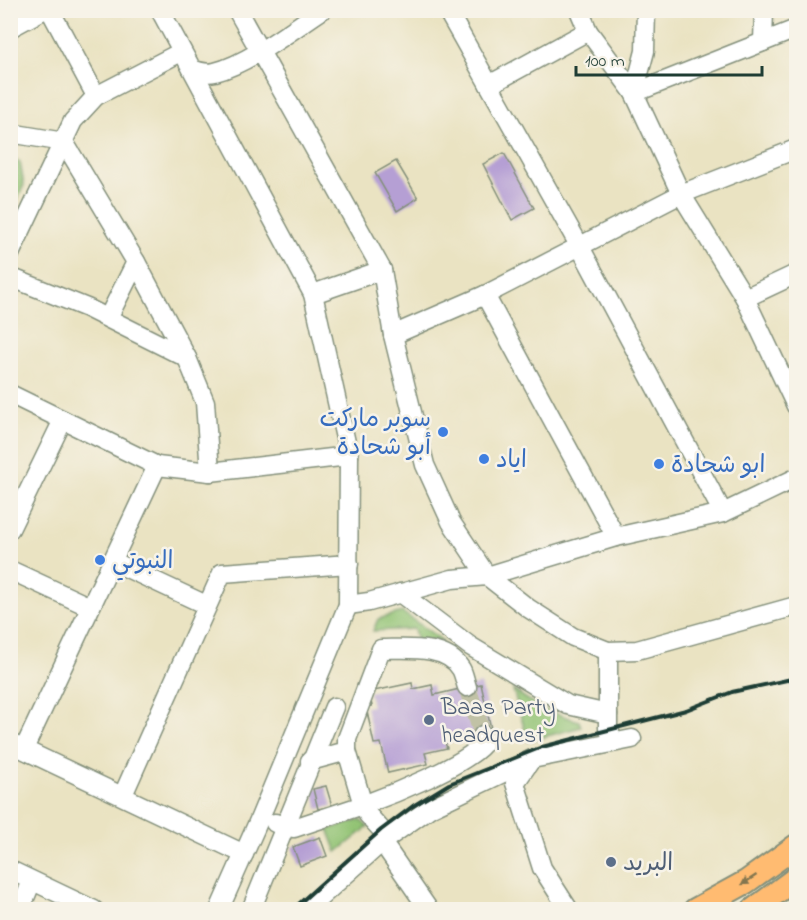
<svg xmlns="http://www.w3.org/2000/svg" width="807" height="920" viewBox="0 0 807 920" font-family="'Indie Flower','Playpen Sans Arabic',sans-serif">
<rect width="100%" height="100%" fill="#f7f3e8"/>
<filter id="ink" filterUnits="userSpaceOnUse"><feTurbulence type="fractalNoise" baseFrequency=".0167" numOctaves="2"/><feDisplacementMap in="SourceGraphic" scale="12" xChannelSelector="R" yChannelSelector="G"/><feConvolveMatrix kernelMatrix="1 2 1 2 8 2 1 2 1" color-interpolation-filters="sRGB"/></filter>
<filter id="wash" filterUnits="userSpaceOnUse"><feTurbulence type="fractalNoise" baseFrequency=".008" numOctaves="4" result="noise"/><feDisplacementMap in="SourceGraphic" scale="24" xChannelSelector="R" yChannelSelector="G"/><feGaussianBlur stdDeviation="1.35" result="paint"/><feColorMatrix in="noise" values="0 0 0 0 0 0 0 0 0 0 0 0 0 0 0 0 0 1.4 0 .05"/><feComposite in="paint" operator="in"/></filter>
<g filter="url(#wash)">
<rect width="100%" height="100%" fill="#eae3c2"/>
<!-- green -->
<g fill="#92c373" stroke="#588054" stroke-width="1.5">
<polygon points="11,157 20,162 24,185 11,214"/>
<polygon points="402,612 443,641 417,641 414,629 373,631 378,619"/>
<polygon points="513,690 542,709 579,721 581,727 528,741"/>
<polygon points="360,820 368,827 337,852 328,829"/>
</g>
<g id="blocks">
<!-- building -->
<g fill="#b59fd4">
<polygon points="504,153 534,208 512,220 483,164"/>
<polygon points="396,161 418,198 397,211 375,173"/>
<polygon points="412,683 413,689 432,685 434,695 481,684 492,733 445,743 447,748 425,753 428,764 388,773 381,743 374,744 366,707 372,706 369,692"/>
<polygon points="326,786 332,806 318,809 313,789"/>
<polygon points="320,837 327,856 300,866 293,847"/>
</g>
</g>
</g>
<g filter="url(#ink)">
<use href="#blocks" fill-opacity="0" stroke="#84907b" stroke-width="1.5"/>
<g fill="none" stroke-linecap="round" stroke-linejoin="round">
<!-- minor-tunnel -->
<polyline stroke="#c1c2a6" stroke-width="18" stroke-dasharray="18 9" stroke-linecap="butt" points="467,687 483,735"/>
<defs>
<g id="minor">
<polyline points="50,10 96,96"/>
<polyline points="160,10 313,294 349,456 348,605 259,820 219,910"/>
<polyline points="237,10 382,270 393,335 425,465 451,522 487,576 528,608 573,637 608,651 637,650 796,606"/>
<polyline points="447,10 579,245 723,513"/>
<polyline points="579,10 588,31 634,93 681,194 745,298 796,406"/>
<polyline points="10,28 43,10"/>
<polyline points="763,42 764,10"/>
<path d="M192,69c7,3 15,5 23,3 33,-8 78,-43 107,-62"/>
<polyline points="489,85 588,31"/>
<polyline points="634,93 796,29"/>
<polyline points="634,93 645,51 646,10"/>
<polyline points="10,133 64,142 136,262 187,358 205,402 210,472"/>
<polyline points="10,254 73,121 96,96 181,52"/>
<polyline points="10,277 87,308 187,358"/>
<polyline points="313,294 382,270"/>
<polyline points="485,295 616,537"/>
<polyline points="745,298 796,274"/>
<polyline points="108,318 136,262"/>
<polyline points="393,335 485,295 681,194 796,149"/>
<polyline points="10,394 157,466 210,472 349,456"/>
<polyline points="10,529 63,420"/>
<polyline points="112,561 206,605"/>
<polyline points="10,570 90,607"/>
<polyline points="400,593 470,646 568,705 608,714"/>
<polyline points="348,605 369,602 452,579 487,576 616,537 723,513 796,478"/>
<polyline points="608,651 608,728 614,742"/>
<polyline points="10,743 244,854"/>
<polyline points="24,749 157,466"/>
<polyline points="531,760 515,783 542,868 569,910"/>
<path d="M310,761l37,-10v-12l34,-90c24,0 65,-5 80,20 3,5 4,13 6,18"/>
<polyline points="123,795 222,573 349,564"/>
<polyline points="275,823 294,828 363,805 347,751"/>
<path d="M388,837l-20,-22 -5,-10c28,-10 103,-40 121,-62l-1,-8"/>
<polyline points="382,842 429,910"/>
<polyline points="10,870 94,910"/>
<polyline points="20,910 32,881"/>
<polyline points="251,910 334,707"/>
<polyline points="306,910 382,842 430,808 532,759 632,739"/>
</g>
<g id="major">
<polyline points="695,910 746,882 796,846"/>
<polyline points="753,910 796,878"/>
</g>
</defs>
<!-- minor casing -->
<use href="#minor" stroke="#84907b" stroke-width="21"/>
<!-- major casing -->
<use href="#major" stroke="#84907b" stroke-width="26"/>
<!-- minor -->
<use href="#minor" stroke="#fff" stroke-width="18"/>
<!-- major -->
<use href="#major" stroke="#ffbb71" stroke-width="22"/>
<!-- rail -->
<polyline stroke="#1f3d34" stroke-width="4" points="292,910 381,830 413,806 449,784 542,747 686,710 732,692 796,678"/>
</g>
<!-- one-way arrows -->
<defs><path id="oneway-solid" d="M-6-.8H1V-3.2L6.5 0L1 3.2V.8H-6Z" transform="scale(1.5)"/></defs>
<use fill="#84764f" href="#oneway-solid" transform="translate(749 880) rotate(147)"/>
</g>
<!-- markers -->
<g fill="#3f7fe0" stroke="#f7f3e8" stroke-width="2">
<circle cx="443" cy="432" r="6"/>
<circle cx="484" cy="459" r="6"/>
<circle cx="659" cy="464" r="6"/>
<circle cx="100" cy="560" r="6"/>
</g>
<g fill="#5c6f8a" stroke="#f7f3e8" stroke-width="2">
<circle cx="429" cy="720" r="6"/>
<circle cx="611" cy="862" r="6"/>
</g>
<g text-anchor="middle" stroke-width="5" stroke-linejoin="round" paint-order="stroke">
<!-- shop labels -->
<g font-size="24" fill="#366cbe" stroke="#f7f3e8" text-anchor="start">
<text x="431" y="426" text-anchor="end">سوبر ماركت<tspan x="431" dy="28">أبو شحادة</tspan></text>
<text x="496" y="467">اياد</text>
<text x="671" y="472">ابو شحادة</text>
<text x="112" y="568">النبوتي</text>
</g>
<!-- service labels -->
<g font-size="24" fill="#4e5e75" stroke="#f7f3e8" text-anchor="start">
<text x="441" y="714">Baas Party<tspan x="441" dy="28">headquest</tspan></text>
<text x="623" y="870">البريد</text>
</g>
</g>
<!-- margin -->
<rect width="807" height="920" fill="none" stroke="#f7f3e8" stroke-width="36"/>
<!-- scale -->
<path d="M576 66v9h186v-9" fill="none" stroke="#1f3d34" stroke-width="3"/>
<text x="585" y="66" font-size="18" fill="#1f3d34" stroke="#f7f3e8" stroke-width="4.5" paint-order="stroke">100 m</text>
</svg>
